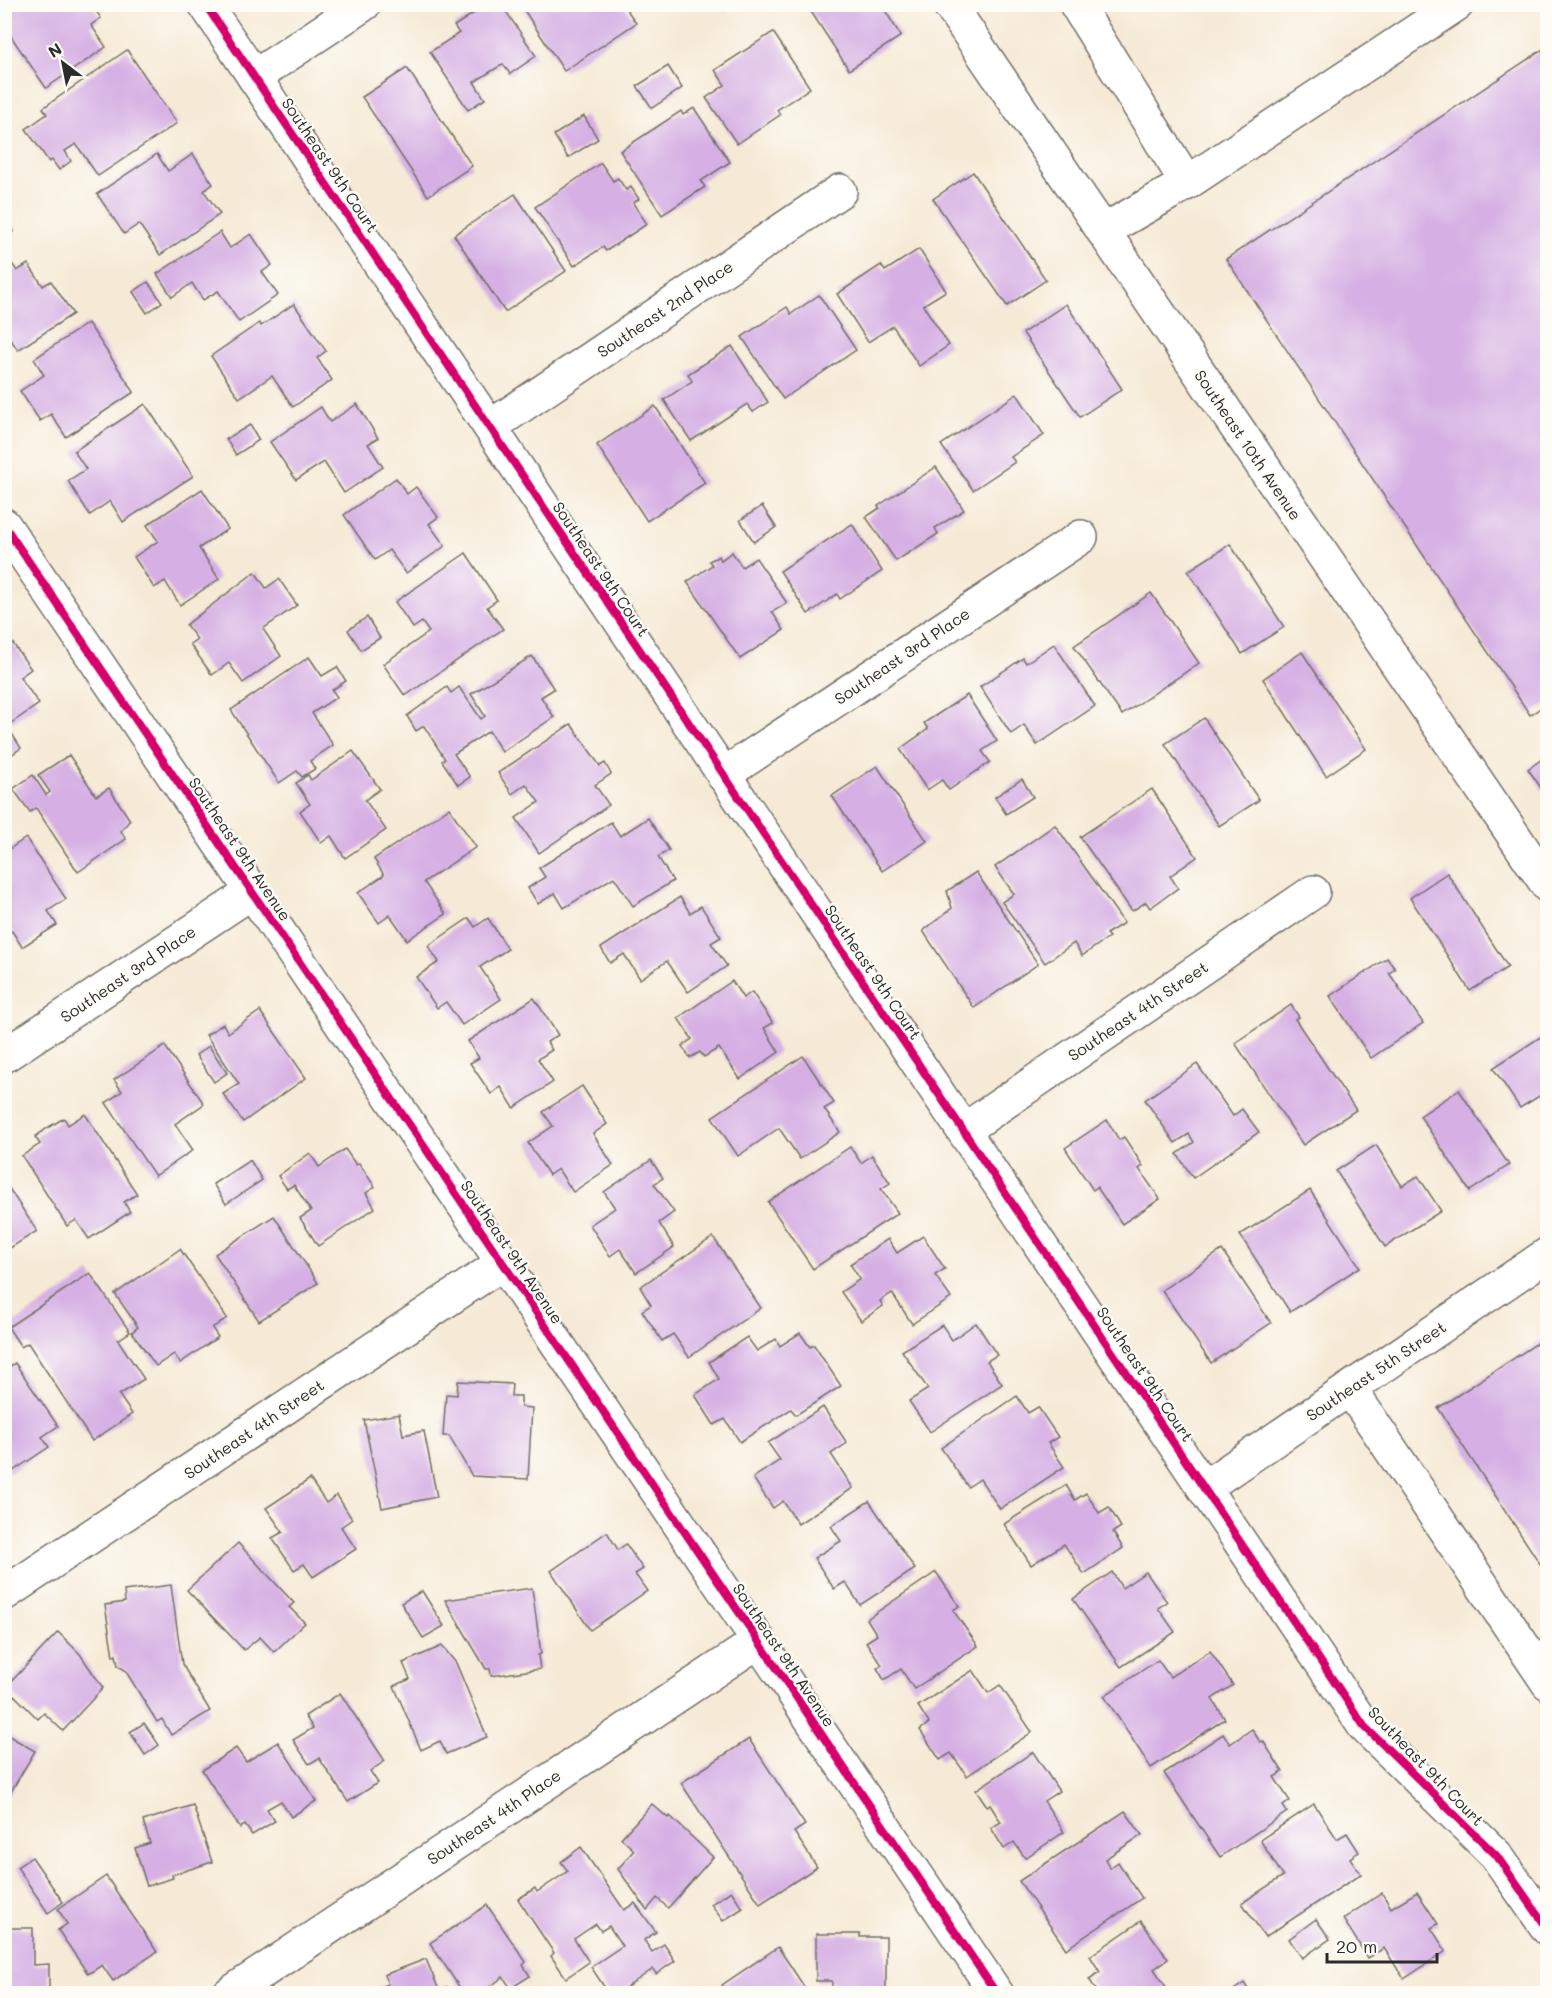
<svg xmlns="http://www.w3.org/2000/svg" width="1552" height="1998" viewBox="0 0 1552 1998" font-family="Mali,sans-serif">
<rect width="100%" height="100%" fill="#fdfcf7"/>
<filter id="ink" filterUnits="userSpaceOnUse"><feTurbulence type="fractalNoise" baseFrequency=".0167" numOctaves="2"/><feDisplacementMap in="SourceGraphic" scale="12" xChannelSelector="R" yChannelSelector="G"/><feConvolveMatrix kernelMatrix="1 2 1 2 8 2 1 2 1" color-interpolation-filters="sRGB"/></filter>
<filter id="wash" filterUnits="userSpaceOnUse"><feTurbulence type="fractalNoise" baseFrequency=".008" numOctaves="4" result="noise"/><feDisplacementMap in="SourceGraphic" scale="24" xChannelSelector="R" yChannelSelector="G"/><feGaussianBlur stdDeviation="1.35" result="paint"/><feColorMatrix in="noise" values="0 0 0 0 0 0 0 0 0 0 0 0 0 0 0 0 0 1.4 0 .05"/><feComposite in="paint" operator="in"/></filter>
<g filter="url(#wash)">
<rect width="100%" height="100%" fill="#f6ead6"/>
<g id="blocks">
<!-- building -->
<g fill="#d6b0e4">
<polygon points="19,4 91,4 101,18 91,25 106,47 46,88 4,26 4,15"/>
<polygon points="488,4 501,4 536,56 510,74 503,64 474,82 485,99 468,110 430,52 459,33 454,26"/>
<polygon points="520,4 623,4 636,23 564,71"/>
<polygon points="720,4 734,4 724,11"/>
<polygon points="806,4 881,4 901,36 849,70"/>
<polygon points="773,32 810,88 777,110 780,115 737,144 706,98 725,85 715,70"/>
<polygon points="1548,46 1548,703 1530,715 1226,259"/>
<polygon points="127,50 177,123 98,176 76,144 65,151 71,161 59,170 52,160 49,162 26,129 47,114 43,108"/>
<polygon points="668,66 682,88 652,108 637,86"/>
<polygon points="407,68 472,166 428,196 362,97"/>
<polygon points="694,108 730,162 701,181 705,187 662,215 620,151 681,111 683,115"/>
<polygon points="584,116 598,139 568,158 554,135"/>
<polygon points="157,154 168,171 193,154 213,184 204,191 220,214 160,255 139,224 124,234 97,194"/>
<polygon points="601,163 613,181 618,178 626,190 631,187 639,199 633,203 647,224 606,251 603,247 574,266 535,207"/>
<polygon points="973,172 1046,280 1007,306 933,199"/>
<polygon points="515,194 566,271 505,312 454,235"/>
<polygon points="4,217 14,231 4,238"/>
<polygon points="220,232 230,248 251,234 272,265 262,272 278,295 239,322 218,291 203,300 192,283 172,297 157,274"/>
<polygon points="919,249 946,291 923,305 949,345 919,366 893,326 868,342 837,294 881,265 885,271"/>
<polygon points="6,255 17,271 28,264 43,286 51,281 73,314 18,350 4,330"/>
<polygon points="148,282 162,302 147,313 133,292"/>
<polygon points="819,295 856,350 783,399 742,337 787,307 791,314"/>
<polygon points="294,304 326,351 317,358 332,380 293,407 272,376 239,398 211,356 259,323 261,326"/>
<polygon points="1066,304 1122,389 1080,417 1023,333"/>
<polygon points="88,323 134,392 66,437 51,414 40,421 20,391 44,375 34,359"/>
<polygon points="732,346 768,402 753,412 747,404 691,441 664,400 692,381 688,374"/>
<polygon points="1017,394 1044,435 1011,457 1015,462 973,490 941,445"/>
<polygon points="145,404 193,476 123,522 110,501 90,515 68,481 86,469 74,451"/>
<polygon points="357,404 378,438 368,444 383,467 344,493 324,462 296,480 270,442 321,407 330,422"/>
<polygon points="655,406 705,483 647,521 597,445"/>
<polygon points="250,425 259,440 236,455 226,439"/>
<polygon points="936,467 964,510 935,528 938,534 896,561 866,517 880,508 878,506"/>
<polygon points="396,478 407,494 416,487 438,517 429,524 445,546 406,573 389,550 375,560 344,515"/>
<polygon points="202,489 228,529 199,548 219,579 180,605 165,581 154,588 134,557 158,541 147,525"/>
<polygon points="762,506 776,527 754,542 740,520"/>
<polygon points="852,524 882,571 840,599 837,594 808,614 780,571"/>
<polygon points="1230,544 1284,627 1242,654 1188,571"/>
<polygon points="732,552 742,567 756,558 787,603 772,612 784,630 740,659 687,582 712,565 709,561 719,556 721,560"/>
<polygon points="466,553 497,600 487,607 503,629 405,696 383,664 429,632 422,622 413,628 395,602"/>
<polygon points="255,572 266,588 279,579 297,605 263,629 281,656 243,683 229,663 212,675 190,644 197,639 186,625"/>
<polygon points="1151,593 1199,663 1122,715 1074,646"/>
<polygon points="367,617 380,638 361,650 348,630"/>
<polygon points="4,631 31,669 20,677 39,704 7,726 21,748 4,760"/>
<polygon points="1054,644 1095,706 1037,745 1024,725 1011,734 980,687 1023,658 1026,663"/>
<polygon points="1302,652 1366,749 1326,776 1263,679"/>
<polygon points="532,656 554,689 541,697 554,717 502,752 489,731 454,754 470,777 458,785 442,761 445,759 424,726 416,731 407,716 447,687 451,693 459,687 481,719 485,716 471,694"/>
<polygon points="309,657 322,676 337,667 346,681 332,690 337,697 312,713 333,745 310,761 315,769 302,777 297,771 279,783 231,710"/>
<polygon points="967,695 997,741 982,751 990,762 949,790 942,780 927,790 900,749 928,729 924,723"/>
<polygon points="1204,718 1259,800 1219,826 1165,744"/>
<polygon points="571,724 600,766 605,763 611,774 595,785 609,805 539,853 516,818 539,802 526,784 512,794 498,773"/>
<polygon points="353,751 380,789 365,800 386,830 345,858 331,836 321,843 300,811 310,804 296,783 308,775 311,780"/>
<polygon points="69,755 96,796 109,788 130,820 121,831 126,839 78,872 36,808 30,812 13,789 33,775 46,795 50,792 38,775"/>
<polygon points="1548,755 1548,798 1528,769"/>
<polygon points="877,766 927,841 882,871 832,796"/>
<polygon points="1022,779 1033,797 1006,814 995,797"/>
<polygon points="1152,789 1197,857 1170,876 1178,888 1150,908 1146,902 1132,911 1080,837"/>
<polygon points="449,808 476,847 424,882 446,914 407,940 390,915 379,923 358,893 384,875 374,859"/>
<polygon points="648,818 669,850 658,857 673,881 633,906 614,877 564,908 555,893 538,904 528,888 545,877 539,868 611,822 620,836"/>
<polygon points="1055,825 1124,923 1106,934 1109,937 1082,956 1074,943 1045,963 1002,902 1014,894 995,867"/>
<polygon points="26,838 66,899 48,911 57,925 22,947 12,931 5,936 5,852"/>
<polygon points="976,872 1038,964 974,1008 923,931 952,908 947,891"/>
<polygon points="1447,873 1508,967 1470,991 1410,898"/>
<polygon points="680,897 690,913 701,906 721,937 711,943 727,966 688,992 667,961 640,979 624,954 610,963 601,948"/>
<polygon points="469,918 475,927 488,918 508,949 480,967 501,999 462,1025 446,1002 437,1008 416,977 439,962 428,946"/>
<polygon points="1387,958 1395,969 1389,973 1423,1023 1371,1058 1330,996"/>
<polygon points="732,981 743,998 752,992 773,1023 764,1028 779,1052 740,1079 719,1048 704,1057 700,1052 690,1058 682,1046 692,1039 678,1018"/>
<polygon points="534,998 558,1035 547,1042 552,1050 538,1059 553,1082 514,1108 501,1087 491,1094 470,1063 479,1058 468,1041"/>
<polygon points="1291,1005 1299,1017 1295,1019 1356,1110 1303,1145 1235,1043"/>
<polygon points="260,1011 306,1078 243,1122 223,1094 239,1084 206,1035 223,1024 228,1033"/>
<polygon points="1548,1032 1548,1099 1544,1093 1520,1108 1493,1068"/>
<polygon points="165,1046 204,1104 175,1124 193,1150 155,1176 106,1103 122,1091 114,1080"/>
<polygon points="209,1046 227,1073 214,1082 196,1055"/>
<polygon points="803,1056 834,1103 824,1109 840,1132 800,1159 779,1128 738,1156 712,1117"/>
<polygon points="1197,1064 1233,1116 1242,1109 1259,1132 1193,1178 1177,1154 1194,1142 1189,1134 1175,1143 1145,1100"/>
<polygon points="582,1086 607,1124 593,1134 613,1165 573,1192 558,1169 549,1175 528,1143 553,1126 543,1112"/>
<polygon points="1459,1090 1509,1165 1470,1191 1420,1116"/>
<polygon points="85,1114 137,1194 124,1202 130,1212 89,1239 76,1220 67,1226 22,1156 40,1144 35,1137 49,1127 64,1118 68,1125"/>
<polygon points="1107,1120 1119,1140 1124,1137 1143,1166 1139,1169 1160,1199 1122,1224 1097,1187 1093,1190 1065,1148"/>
<polygon points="1376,1145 1402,1186 1418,1176 1441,1211 1385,1247 1336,1171"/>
<polygon points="850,1147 861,1163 872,1155 890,1183 881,1189 898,1213 813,1269 768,1202"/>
<polygon points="345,1149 356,1165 359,1163 375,1187 366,1193 375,1208 318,1246 300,1218 311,1211 294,1185 287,1189 278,1176 310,1153 319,1167"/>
<polygon points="250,1160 262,1180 226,1204 213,1184"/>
<polygon points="651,1160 663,1178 654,1184 674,1212 659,1223 674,1247 636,1273 620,1249 610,1256 590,1225 615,1208 604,1192"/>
<polygon points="4,1181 37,1231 4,1252"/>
<polygon points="1310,1190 1360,1267 1290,1312 1240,1235"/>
<polygon points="274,1216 318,1283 259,1321 215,1254"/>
<polygon points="923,1236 945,1269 935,1275 951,1298 912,1324 892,1293 880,1301 883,1306 861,1321 841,1292 860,1279 850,1264 888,1239 897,1253"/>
<polygon points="713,1237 761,1308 689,1357 673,1334 662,1341 642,1311 651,1305 640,1287"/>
<polygon points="180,1249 227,1318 212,1328 218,1337 180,1363 174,1354 156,1366 132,1332 138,1327 115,1294"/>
<polygon points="1222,1250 1271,1323 1211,1363 1162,1290"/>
<polygon points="90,1273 130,1332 118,1340 144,1379 119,1395 132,1414 92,1441 28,1343 21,1347 8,1327"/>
<polygon points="976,1323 997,1355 987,1361 1002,1384 930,1432 909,1401 928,1389 902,1351 942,1325 952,1340"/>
<polygon points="800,1333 810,1347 814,1345 841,1386 796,1415 791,1409 740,1442 725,1419 714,1425 695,1395 719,1379 709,1362 747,1337 757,1351 776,1339 780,1346"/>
<polygon points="1548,1336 1548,1576 1438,1408"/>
<polygon points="15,1363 58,1426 42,1437 49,1447 10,1473 4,1465 4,1370"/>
<polygon points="458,1381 512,1384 511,1396 521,1396 521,1407 532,1408 528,1479 472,1476 449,1436 443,1436 446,1394 457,1395"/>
<polygon points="1017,1396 1028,1413 1038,1407 1058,1437 1048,1443 1064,1467 1000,1509 980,1479 968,1487 941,1448"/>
<polygon points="823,1407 847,1443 831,1454 853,1488 798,1524 783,1501 773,1508 753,1478 780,1460 768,1443"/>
<polygon points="399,1414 403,1435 424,1431 437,1497 382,1508 364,1420"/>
<polygon points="310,1479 326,1503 337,1495 352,1519 341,1527 356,1549 313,1577 304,1564 294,1570 272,1538 283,1532 266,1508"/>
<polygon points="1066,1485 1075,1500 1086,1493 1099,1513 1109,1507 1121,1527 1113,1532 1123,1548 1084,1574 1064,1544 1031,1565 1004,1524"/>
<polygon points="869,1501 915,1569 860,1605 845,1582 834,1589 814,1558 841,1541 831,1526"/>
<polygon points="607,1532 618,1550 626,1544 643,1569 635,1574 647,1591 590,1630 551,1571"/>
<polygon points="238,1543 294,1603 289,1607 305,1623 274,1652 260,1637 244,1650 187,1590"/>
<polygon points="936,1572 959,1606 953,1610 978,1646 914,1689 901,1669 884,1680 877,1668 882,1665 866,1642 877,1635 867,1619"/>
<polygon points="1112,1572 1122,1588 1146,1572 1167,1602 1158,1608 1175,1632 1121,1667 1073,1599"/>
<polygon points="171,1585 182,1664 210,1711 171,1735 162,1719 157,1722 125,1670 118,1666 116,1655 113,1656 105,1605 125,1602 124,1591"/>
<polygon points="532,1588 541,1654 538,1655 540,1669 491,1676 490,1669 486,1669 445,1600"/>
<polygon points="422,1591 444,1626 423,1638 401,1603"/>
<polygon points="58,1632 80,1654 103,1688 63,1731 44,1713 38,1719 6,1687"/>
<polygon points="442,1646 456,1663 487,1737 446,1754 440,1741 421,1750 394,1686 410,1679 403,1663"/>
<polygon points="1210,1651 1233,1685 1212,1699 1225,1719 1151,1768 1104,1696 1158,1660 1170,1677"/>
<polygon points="973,1670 988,1693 1000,1685 1032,1732 967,1776 951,1753 940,1760 920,1730 929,1723 918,1706"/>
<polygon points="340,1693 385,1761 370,1771 378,1783 348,1802 319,1758 309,1764 293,1740 313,1728 305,1716"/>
<polygon points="144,1723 159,1745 145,1755 130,1732"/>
<polygon points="1252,1729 1260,1742 1263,1741 1283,1772 1274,1777 1290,1801 1283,1806 1287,1812 1220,1857 1164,1773 1223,1734 1230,1744"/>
<polygon points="4,1733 35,1751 9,1795 4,1792"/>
<polygon points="749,1739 805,1825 794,1832 817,1867 760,1904 681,1783"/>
<polygon points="278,1742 316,1801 291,1817 281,1801 267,1809 275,1821 252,1835 245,1825 240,1828 202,1770 236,1748 246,1762"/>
<polygon points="1033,1752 1059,1791 1044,1801 1064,1832 1025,1858 1014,1842 1004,1849 991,1828 1001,1822 990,1805 987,1806 976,1790"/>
<polygon points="652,1804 668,1818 670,1816 713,1857 668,1908 657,1898 647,1910 618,1869 634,1850 621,1838"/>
<polygon points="1314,1804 1337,1839 1347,1833 1359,1852 1350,1858 1361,1874 1265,1937 1242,1903 1283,1876 1260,1840"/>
<polygon points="193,1805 212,1862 172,1875 173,1878 147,1886 135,1848 150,1843 143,1821"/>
<polygon points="1125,1811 1142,1835 1105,1859 1110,1868 1118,1862 1142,1898 1066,1949 1019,1881"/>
<polygon points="581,1847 624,1910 635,1903 656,1932 644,1940 652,1952 664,1944 675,1961 656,1974 653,1969 617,1994 609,1994 591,1967 622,1946 609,1926 601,1931 596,1924 574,1939 589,1962 566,1978 551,1956 554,1953 518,1899 535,1888 537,1892 568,1871 561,1862"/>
<polygon points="32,1857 63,1902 48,1913 17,1867"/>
<polygon points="106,1876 157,1952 113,1981 102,1965 88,1974 58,1930 67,1924 58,1909"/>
<polygon points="731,1891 743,1908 723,1921 711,1904"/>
<polygon points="1417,1892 1438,1924 1431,1928 1446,1951 1404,1979 1384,1948 1368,1958 1343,1919 1382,1893 1391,1908"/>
<polygon points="487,1905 526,1962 523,1965 530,1976 511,1988 503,1977 480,1994 464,1994 430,1943"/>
<polygon points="1316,1919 1330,1939 1302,1958 1289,1939"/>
<polygon points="1141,1921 1168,1959 1154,1969 1171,1994 1099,1994 1089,1979 1100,1972 1090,1956"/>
<polygon points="4,1928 33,1928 33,1965 49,1964 49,1994 4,1994"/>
<polygon points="816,1934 860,1934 860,1937 886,1937 886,1994 832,1994 832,1981 816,1981"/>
<polygon points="778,1947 809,1994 728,1994 722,1985"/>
<polygon points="426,1959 439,1990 448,1987 451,1994 370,1994 369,1991 388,1984 384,1975"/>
<polygon points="1244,1983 1251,1994 1228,1994"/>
<polygon points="683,1987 687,1994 672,1994"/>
</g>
</g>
</g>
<g filter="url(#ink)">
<use href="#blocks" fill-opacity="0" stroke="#726e67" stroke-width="1.5"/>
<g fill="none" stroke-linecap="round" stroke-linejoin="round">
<defs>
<g id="minor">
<polyline points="205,4 1364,1726 1496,1855 1548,1929"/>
<polyline points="949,4 1548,886"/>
<polyline points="1076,4 1187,183 1457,4"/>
<polyline points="254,77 364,4"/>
<polyline points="1103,231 1187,183"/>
<polyline points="490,427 840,191"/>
<polyline points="4,525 997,1994"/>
<polyline points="723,775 1081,537"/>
<polyline points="4,1056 252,892"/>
<polyline points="964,1130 1313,892"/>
<polyline points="1350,1389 1548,1683"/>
<polyline points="1205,1487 1548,1254"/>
<polyline points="4,1594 503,1263"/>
<polyline points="229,1994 759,1641"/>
</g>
</defs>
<!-- minor casing -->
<use href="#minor" stroke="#726e67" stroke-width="36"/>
<!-- minor -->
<use href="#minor" stroke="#fff" stroke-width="33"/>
<defs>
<g id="cycleway">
<polyline points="205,4 1364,1726 1496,1855 1548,1929"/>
<polyline points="4,525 997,1994"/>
</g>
</defs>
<!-- cycleway casing -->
<use href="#cycleway" stroke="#fdfcf7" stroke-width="11"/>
<!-- cycleway -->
<use href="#cycleway" stroke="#d6006c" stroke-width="8"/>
</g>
</g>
<g text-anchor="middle" stroke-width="5" stroke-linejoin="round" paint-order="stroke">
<!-- street labels -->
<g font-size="16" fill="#2b2b2b" stroke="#fdfcf7">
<text transform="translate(330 165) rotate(56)" y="6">Southeast 9th Court</text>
<text transform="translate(665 309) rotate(-34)" y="6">Southeast 2nd Place</text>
<text transform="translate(1248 445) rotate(56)" y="6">Southeast 10th Avenue</text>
<text transform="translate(601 569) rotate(56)" y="6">Southeast 9th Court</text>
<text transform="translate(902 656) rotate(-34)" y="6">Southeast 3rd Place</text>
<text transform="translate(240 849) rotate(56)" y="6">Southeast 9th Avenue</text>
<text transform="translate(873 972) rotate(56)" y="6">Southeast 9th Court</text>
<text transform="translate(128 974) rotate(-34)" y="6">Southeast 3rd Place</text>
<text transform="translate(1138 1011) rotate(-34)" y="6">Southeast 4th Street</text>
<text transform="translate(512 1252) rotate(56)" y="6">Southeast 9th Avenue</text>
<text transform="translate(1376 1371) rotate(-34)" y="6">Southeast 5th Street</text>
<text transform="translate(1145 1374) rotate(56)" y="6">Southeast 9th Court</text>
<text transform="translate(254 1429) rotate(-34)" y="6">Southeast 4th Street</text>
<text transform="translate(784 1655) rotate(56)" y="6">Southeast 9th Avenue</text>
<text transform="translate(1426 1766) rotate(46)" y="6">Southeast 9th Court</text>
<text transform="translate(494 1817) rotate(-34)" y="6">Southeast 4th Place</text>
</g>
</g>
<!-- margin -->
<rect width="1552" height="1998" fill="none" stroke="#fdfcf7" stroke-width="24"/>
<!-- north arrow -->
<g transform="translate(63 63) rotate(328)" stroke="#fdfcf7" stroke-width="4.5" paint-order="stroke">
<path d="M0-4.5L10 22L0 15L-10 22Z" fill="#2b2b2b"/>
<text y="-9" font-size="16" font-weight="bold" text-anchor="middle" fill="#2b2b2b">N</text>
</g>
<!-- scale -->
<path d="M1327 1953v9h110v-9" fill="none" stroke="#2b2b2b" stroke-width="3"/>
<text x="1336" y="1953" font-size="18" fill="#2b2b2b" stroke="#fdfcf7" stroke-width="4.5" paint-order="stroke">20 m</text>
</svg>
